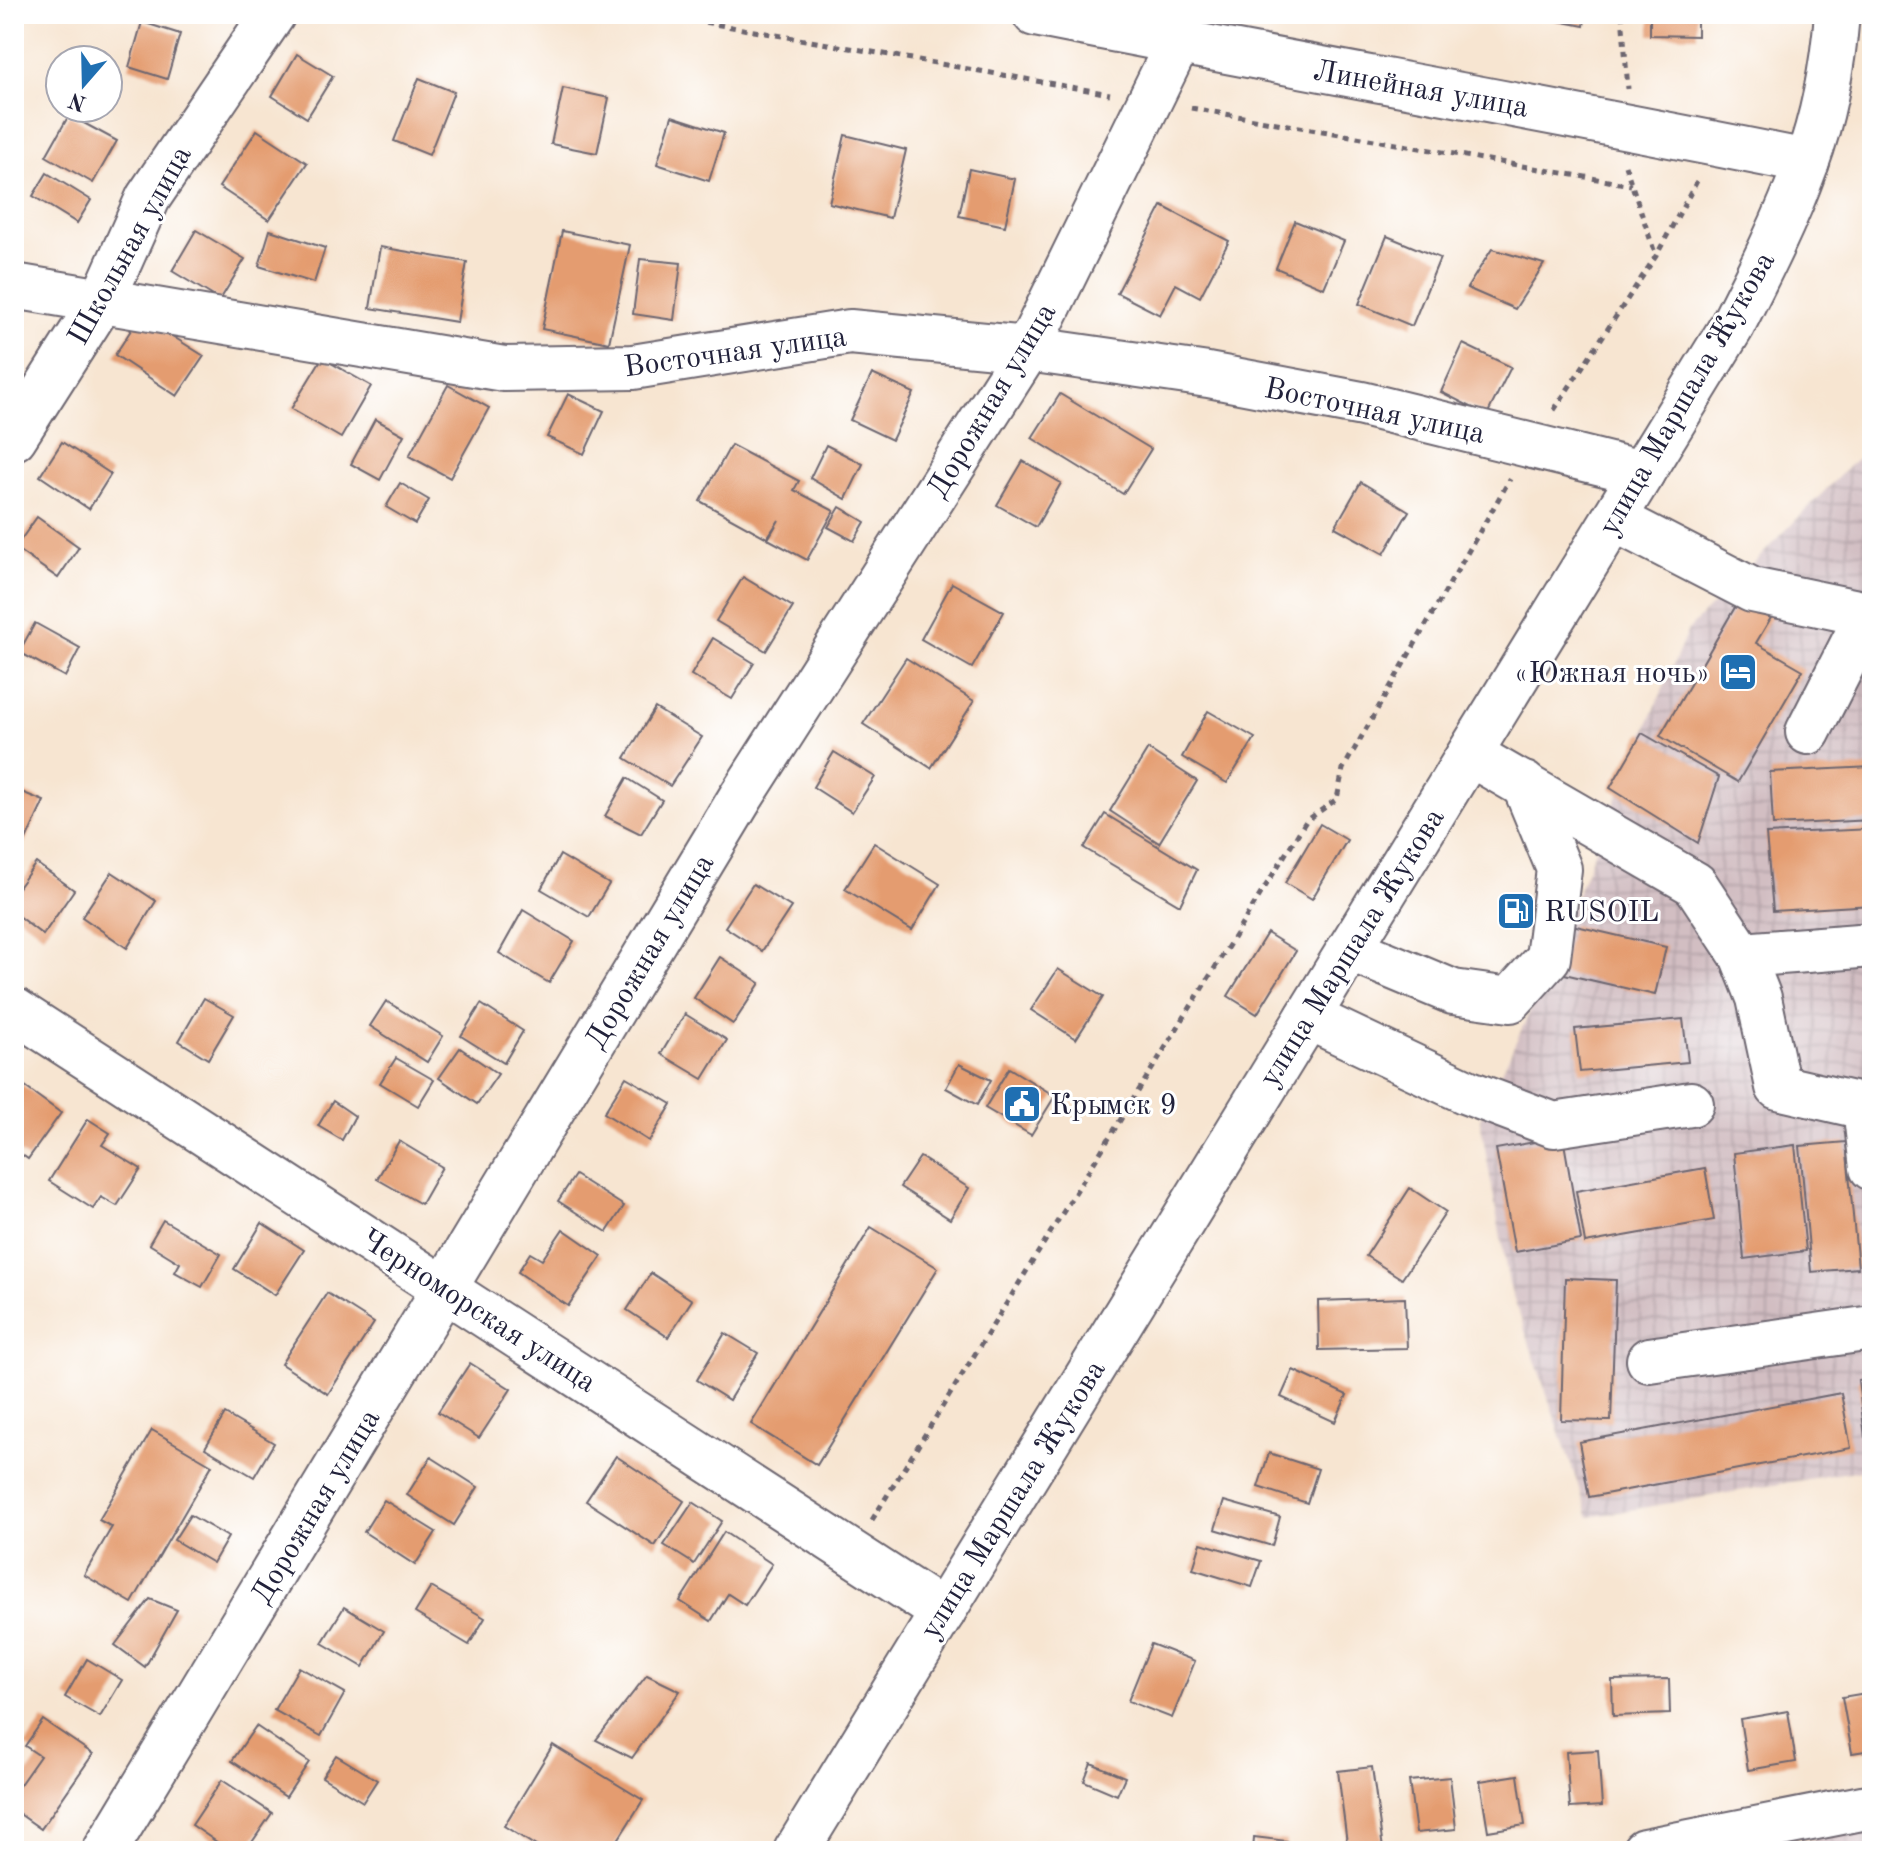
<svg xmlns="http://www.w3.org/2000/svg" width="1886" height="1865" viewBox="0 0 1886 1865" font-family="'Old Standard TT',serif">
<defs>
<pattern id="industrial-grid" width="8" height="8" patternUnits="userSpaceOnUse" patternTransform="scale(2)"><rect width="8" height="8" fill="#d2bec2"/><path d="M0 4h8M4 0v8" fill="none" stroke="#b4a3a8"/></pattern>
</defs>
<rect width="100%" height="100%" fill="#fff"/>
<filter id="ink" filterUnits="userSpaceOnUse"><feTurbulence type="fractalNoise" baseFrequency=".0125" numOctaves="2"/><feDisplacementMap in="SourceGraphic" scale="16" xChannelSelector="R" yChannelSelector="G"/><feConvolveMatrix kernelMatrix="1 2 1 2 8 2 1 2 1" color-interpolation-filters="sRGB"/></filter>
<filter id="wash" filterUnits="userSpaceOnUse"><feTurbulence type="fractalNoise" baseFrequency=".006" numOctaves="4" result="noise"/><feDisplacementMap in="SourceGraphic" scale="32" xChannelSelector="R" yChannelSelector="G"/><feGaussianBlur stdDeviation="1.8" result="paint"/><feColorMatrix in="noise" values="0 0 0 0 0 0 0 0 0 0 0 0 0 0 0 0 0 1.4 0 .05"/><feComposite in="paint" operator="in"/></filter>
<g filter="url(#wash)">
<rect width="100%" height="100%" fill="#f7e5d1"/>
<!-- industrial -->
<g fill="url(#industrial-grid)">
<polygon points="1856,459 1872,461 1872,1468 1589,1517 1509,1284 1480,1119 1539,992 1580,886 1688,630"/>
<polygon points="1872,1831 1872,1851 1760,1851 1818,1838"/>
</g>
<g id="blocks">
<!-- building -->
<g fill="#e49c6f">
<polygon points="1523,14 1586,14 1584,26"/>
<polygon points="1650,14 1697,14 1697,36 1650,35"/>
<polygon points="142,22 180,34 167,79 129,67"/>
<polygon points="297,54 333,76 307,118 272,96"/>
<polygon points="419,78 454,92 429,155 394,141"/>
<polygon points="563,88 609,98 597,153 551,144"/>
<polygon points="69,115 117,141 93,183 46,156"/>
<polygon points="672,116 724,133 709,181 657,164"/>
<polygon points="257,130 307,163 269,220 219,187"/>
<polygon points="845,135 906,150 890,218 829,203"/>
<polygon points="969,169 1015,179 1005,226 959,216"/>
<polygon points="47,173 91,200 77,223 33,196"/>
<polygon points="1162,206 1229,241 1200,297 1176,284 1160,315 1117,293"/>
<polygon points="1295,221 1344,241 1324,288 1276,268"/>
<polygon points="196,230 245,259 220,300 172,271"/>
<polygon points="270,230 325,248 314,283 259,266"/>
<polygon points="562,231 630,245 609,343 542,329"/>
<polygon points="1387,236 1440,258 1412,326 1359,304"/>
<polygon points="380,247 467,262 457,322 370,308"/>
<polygon points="1492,249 1544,264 1515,309 1467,288"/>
<polygon points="640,259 681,263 674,320 633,314"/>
<polygon points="140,316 204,356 177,396 115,355"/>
<polygon points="1463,344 1511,367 1487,415 1441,392"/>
<polygon points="322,358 371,386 341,438 291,409"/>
<polygon points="872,374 914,393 892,440 850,420"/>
<polygon points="448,385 489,408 450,478 409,456"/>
<polygon points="568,394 604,411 584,454 547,437"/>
<polygon points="1060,394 1151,449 1123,494 1032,438"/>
<polygon points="375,419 404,435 380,480 351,464"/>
<polygon points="62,442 111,474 89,509 40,476"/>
<polygon points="731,445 799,481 794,490 834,511 807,560 768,539 779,520 767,538 700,501"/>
<polygon points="826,445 863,464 846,499 810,478"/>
<polygon points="1023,461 1061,483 1036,527 997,505"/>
<polygon points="1361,482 1409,511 1384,554 1335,527"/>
<polygon points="400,483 429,500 415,524 386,507"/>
<polygon points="840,507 865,522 854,541 828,527"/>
<polygon points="37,517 79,547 58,578 15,548"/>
<polygon points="743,577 793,607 766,651 716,621"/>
<polygon points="952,583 1004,612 972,668 921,639"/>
<polygon points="1741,597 1772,616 1756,643 1803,670 1738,782 1660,736"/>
<polygon points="35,623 80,648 65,677 19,652"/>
<polygon points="713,638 754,663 732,699 691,675"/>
<polygon points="906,658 974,701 931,768 863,724"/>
<polygon points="655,708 702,737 670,786 625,758"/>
<polygon points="1208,711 1255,738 1227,783 1182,757"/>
<polygon points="1642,733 1719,777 1698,843 1610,788"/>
<polygon points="1148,749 1197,781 1159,843 1110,811"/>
<polygon points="834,752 875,777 852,812 813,787"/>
<polygon points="1872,767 1872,820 1773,825 1770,772"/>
<polygon points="627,778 662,800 641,834 605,816"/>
<polygon points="14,789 44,801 14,866"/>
<polygon points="1105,814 1197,870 1180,905 1084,848"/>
<polygon points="1320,824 1347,840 1312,899 1285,883"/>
<polygon points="1872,829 1872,905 1773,911 1766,834"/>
<polygon points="874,843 940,884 912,930 845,889"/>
<polygon points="560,855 609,884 589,917 541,889"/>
<polygon points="36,863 74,890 43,935 14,913 14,893"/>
<polygon points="112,872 156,901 127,948 82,917"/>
<polygon points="753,884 791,907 762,951 725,927"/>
<polygon points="523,910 574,941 549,983 499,953"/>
<polygon points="1572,925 1666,947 1655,995 1560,973"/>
<polygon points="1267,933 1296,951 1257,1014 1228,996"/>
<polygon points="720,957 760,983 733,1024 694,998"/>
<polygon points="1058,969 1103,997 1076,1039 1031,1010"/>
<polygon points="204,998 234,1015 208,1059 179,1041"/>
<polygon points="386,1001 443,1036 427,1062 370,1026"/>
<polygon points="481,1004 523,1031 504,1063 461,1036"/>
<polygon points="685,1014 727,1040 703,1079 661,1054"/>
<polygon points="1683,1019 1688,1062 1580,1072 1575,1029"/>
<polygon points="460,1048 498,1074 477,1104 439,1078"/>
<polygon points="396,1058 434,1080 418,1106 380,1083"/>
<polygon points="959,1064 991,1080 977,1105 946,1088"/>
<polygon points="1009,1068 1055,1096 1031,1135 985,1108"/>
<polygon points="626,1077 672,1104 649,1141 604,1113"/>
<polygon points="21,1084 61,1113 28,1159 14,1149 14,1094"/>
<polygon points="333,1101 355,1116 342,1140 318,1126"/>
<polygon points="88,1119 110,1133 102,1145 141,1169 117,1206 101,1197 93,1209 49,1181"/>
<polygon points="1563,1137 1581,1240 1515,1252 1496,1149"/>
<polygon points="399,1141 442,1167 421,1204 377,1179"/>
<polygon points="1846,1142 1858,1268 1811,1272 1800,1146"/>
<polygon points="1795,1145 1806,1251 1744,1259 1734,1153"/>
<polygon points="920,1157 969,1188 950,1219 900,1187"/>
<polygon points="1705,1168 1714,1220 1585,1243 1576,1191"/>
<polygon points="575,1175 624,1206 607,1232 558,1201"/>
<polygon points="1410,1188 1446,1212 1402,1279 1366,1256"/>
<polygon points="163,1220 221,1254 202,1287 175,1272 180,1263 149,1244"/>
<polygon points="262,1223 304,1250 275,1295 234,1269"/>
<polygon points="871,1227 938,1268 817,1465 751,1424"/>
<polygon points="563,1229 602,1256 568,1306 518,1272 530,1253 542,1260"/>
<polygon points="651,1273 692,1300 668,1337 627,1310"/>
<polygon points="1565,1278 1616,1280 1611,1421 1561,1420"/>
<polygon points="327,1293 374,1323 328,1394 281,1364"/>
<polygon points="1405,1298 1407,1348 1319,1350 1318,1301"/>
<polygon points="725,1333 758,1353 729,1400 697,1380"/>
<polygon points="470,1363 511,1389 479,1438 438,1412"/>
<polygon points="1293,1370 1347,1395 1335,1422 1281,1397"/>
<polygon points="1872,1378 1872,1437 1865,1437 1858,1380"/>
<polygon points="1841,1393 1851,1448 1589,1497 1579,1442"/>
<polygon points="225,1414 274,1443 254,1477 205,1448"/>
<polygon points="152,1430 212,1465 132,1603 84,1575 112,1527 99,1520"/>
<polygon points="1269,1453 1318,1469 1307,1503 1258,1487"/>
<polygon points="616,1456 684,1501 655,1546 586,1501"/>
<polygon points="431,1457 478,1487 454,1525 407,1495"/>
<polygon points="384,1500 436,1532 415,1565 364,1532"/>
<polygon points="1224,1501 1280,1517 1272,1546 1215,1529"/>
<polygon points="693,1502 722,1521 694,1564 664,1545"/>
<polygon points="190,1515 228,1537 213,1563 174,1540"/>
<polygon points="724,1532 772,1564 745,1605 728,1594 711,1621 680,1601"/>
<polygon points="1201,1543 1261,1561 1252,1587 1193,1569"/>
<polygon points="431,1587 485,1618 469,1645 415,1613"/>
<polygon points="150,1599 177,1610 145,1667 115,1645"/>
<polygon points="344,1607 384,1631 363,1667 322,1643"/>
<polygon points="1151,1644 1195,1661 1172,1718 1128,1701"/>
<polygon points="87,1659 122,1680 100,1717 65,1697"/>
<polygon points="299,1667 345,1693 321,1736 274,1710"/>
<polygon points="647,1675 680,1691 632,1758 596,1740"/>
<polygon points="1669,1679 1670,1714 1613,1716 1612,1680"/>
<polygon points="1872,1692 1872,1750 1852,1753 1842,1697"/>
<polygon points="1788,1711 1796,1762 1748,1770 1740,1719"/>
<polygon points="43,1720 93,1754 41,1829 14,1810 14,1793 40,1756 25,1746"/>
<polygon points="256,1726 309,1762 286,1797 232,1761"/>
<polygon points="553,1745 643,1800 611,1851 544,1851 504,1826"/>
<polygon points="1598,1750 1602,1806 1570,1808 1566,1752"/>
<polygon points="336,1755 377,1780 363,1802 322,1777"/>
<polygon points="1091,1763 1125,1777 1117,1795 1084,1781"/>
<polygon points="1372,1767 1383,1849 1348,1851 1338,1771"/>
<polygon points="1518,1775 1525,1825 1488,1831 1480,1781"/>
<polygon points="1450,1777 1456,1829 1416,1833 1409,1781"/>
<polygon points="222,1780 272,1813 246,1851 230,1851 192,1825"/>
<polygon points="1254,1837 1287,1841 1285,1851 1253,1851"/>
</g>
</g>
</g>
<g filter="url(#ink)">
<use href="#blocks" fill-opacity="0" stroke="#6d6670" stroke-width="2"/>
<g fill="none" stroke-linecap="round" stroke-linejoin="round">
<defs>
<g id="minor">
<path d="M1035,14c257,51 515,96 772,148"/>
<polyline points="14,286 504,369 633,367 850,332 1028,349 1208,375 1362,404 1642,473"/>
<polyline points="14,438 103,299 148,198 273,14"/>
<polyline points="1614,519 1752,590 1872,615"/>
<polyline points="1808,732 1868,614"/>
<polyline points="1470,754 1695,884 1742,955 1872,945"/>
<polyline points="1350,949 1453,992 1510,1000 1548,958 1559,869 1524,784"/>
<polyline points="1742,955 1759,998 1778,1087 1865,1107 1872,1168"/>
<polyline points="14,1010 943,1612"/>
<polyline points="1308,1017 1467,1092 1554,1125 1691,1104"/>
<polyline points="1649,1360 1872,1328"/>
<polyline points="105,1851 741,797 1028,349 1178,43"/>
<polyline points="1644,1851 1872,1806"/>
</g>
<path id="major" d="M796,1851l936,-1525c27,-53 54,-106 74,-162 17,-46 27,-101 31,-150"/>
</defs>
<!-- minor casing -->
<use href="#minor" stroke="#6d6670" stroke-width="48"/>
<!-- major casing -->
<use href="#major" stroke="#6d6670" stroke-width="48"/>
<!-- path -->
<g stroke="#6d6670" stroke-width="5" stroke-dasharray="6 6" stroke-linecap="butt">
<polyline points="658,14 1110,94"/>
<polyline points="1622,14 1628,89"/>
<polyline points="1191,108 1631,185"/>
<polyline points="1625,165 1656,256"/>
<polyline points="1554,410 1656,256 1697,181"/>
<polyline points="872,1520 1306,821 1337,799 1343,769 1510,479"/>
</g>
<!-- minor -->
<use href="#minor" stroke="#fff" stroke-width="44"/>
<!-- major -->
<use href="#major" stroke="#fff" stroke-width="44"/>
</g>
</g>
<!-- icons -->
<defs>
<symbol id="hotel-square" viewBox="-11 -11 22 22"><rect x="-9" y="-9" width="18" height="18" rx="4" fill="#1f6fb2" stroke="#fff"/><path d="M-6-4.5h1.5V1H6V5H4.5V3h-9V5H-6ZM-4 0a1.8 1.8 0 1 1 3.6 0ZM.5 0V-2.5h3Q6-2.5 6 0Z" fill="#fff"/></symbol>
<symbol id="fuel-square" viewBox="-11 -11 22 22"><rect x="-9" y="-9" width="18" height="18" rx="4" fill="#1f6fb2" stroke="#fff"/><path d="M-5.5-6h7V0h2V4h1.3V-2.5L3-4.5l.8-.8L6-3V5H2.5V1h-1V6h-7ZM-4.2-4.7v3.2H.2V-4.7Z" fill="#fff"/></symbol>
<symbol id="civic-square" viewBox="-11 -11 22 22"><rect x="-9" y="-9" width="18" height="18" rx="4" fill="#1f6fb2" stroke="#fff"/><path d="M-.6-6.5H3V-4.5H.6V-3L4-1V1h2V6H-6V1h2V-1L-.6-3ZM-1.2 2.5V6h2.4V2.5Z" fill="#fff"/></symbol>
</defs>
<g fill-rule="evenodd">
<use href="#hotel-square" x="1716" y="650" width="44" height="44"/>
<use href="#fuel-square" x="1494" y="889" width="44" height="44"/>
<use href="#civic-square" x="1000" y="1082" width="44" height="44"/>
</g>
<g text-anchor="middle" stroke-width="6" stroke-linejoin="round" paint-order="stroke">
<!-- street labels -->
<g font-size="30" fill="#22223b" stroke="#fff">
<text transform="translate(1421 88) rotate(10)" y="10">Линейная улица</text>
<text transform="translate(129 245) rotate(-61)" y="10">Школьная улица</text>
<text transform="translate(735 351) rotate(-8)" y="10">Восточная улица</text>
<text transform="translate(1686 393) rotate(-60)" y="10">улица Маршала Жукова</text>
<text transform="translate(991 400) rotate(-59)" y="10">Дорожная улица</text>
<text transform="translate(1375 410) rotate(12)" y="10">Восточная улица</text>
<text transform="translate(1351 947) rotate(-58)" y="10">улица Маршала Жукова</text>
<text transform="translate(649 951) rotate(-59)" y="10">Дорожная улица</text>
<text transform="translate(479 1310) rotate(33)" y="10">Черноморская улица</text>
<text transform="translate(1012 1499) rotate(-58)" y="10">улица Маршала Жукова</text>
<text transform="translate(315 1506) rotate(-59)" y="10">Дорожная улица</text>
</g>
<!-- poi labels -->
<g font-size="30" fill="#22223b" stroke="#fff" text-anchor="start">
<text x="1710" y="682" text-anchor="end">«Южная ночь»</text>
<text x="1544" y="921">RUSOIL</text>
<text x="1050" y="1114">Крымск 9</text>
</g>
</g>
<!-- margin -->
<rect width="1886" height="1865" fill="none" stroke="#fff" stroke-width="48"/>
<!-- north arrow -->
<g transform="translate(84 84) rotate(200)"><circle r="38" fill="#ffffff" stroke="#a7a7b1" stroke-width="2"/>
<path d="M0-6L14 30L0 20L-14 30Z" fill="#1f6fb2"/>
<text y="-12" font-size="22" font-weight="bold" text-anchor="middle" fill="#22223b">N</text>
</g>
</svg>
